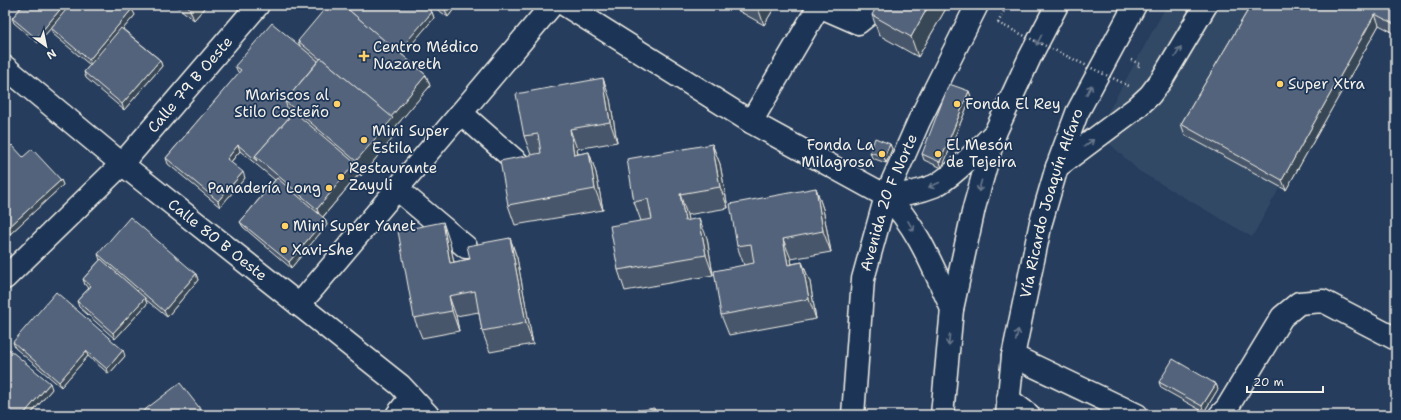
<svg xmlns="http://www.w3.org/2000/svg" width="1401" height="420" viewBox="0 0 1401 420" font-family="'Shantell Sans',sans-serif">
<rect width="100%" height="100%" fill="#263d5d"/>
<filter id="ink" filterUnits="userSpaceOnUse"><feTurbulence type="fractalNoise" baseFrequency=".025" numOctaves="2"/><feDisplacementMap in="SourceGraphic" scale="8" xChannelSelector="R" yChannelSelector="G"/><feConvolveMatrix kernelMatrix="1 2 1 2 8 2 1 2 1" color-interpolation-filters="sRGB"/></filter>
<g filter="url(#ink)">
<!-- built -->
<polygon fill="#334966" points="1167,5 1396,5 1379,25 1286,190 1280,187 1252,237 1139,171 1097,132"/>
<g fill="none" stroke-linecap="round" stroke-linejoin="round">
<defs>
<g id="minor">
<path d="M565,5l186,117 135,74c32,30 48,74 66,113"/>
<path id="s1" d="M5,67l117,97 278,221 28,30"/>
<polyline points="461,113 518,163"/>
<polyline points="751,122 819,6 858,23 878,7"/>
<polyline points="1057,167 1136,108 1150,95 1162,79 1206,5"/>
<polyline points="397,189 466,247"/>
<path d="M886,196c17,-1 33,-4 48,-10 19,-9 45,-38 61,-53"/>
<path id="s2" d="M5,278l117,-114 136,-159"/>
<polyline points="299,305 552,5"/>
<polyline points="1013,356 1137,415"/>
<polyline points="1008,399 1029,415"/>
<polyline points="397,415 411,397"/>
<path id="s3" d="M853,415l10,-136 23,-83 33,-75 58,-116"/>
<polyline points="1220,415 1227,408 1282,317 1299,303 1323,301 1396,339"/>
</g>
<g id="major">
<polyline points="942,415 952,309 974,208 995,133 1030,57 1057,5"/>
<path id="s4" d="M1007,415l6,-59 28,-134 16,-55 20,-54 58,-108"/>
</g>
</defs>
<!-- minor casing -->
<use href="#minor" stroke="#f4f1e8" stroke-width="25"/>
<!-- major casing -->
<use href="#major" stroke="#f4f1e8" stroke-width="25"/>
<!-- path -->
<g stroke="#f4f1e8" stroke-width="2.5" stroke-dasharray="1 3" stroke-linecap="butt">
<polyline points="998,23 1007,5"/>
<polyline points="1131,60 1140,64 1137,69"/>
</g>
<!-- minor -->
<use href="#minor" stroke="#1d3557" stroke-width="22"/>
<!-- major -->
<use href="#major" stroke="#1d3557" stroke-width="22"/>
<!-- path-bridge -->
<polyline stroke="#f4f1e8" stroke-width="2.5" stroke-dasharray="1 3" stroke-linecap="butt" points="998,23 1129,86"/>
</g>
<!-- wall -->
<g fill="#47566a" stroke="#f4f1e8">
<polygon points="15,5 128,5 135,15 123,29 160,60 162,66 124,110 86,78 84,72 90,65 53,34 51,28 38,43 14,23 12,18 20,9"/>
<polygon points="175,5 207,5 194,20"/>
<polygon points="431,5 457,5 448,17"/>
<polygon points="728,5 776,5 764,25"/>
<polygon points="948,5 918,57 879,35 872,15"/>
<polygon points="1251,5 1396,5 1396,34 1379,25 1286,190 1185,135 1181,124"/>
<polygon points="432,12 434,18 402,55 426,75 430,86 396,126 398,132 361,176 359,174 323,217 325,219 327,225 291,268 243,227 240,222 275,180 240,151 231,162 245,178 220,207 168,164 166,158 239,73 238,72 235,66 300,46 298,41"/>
<polygon points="969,91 971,97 942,168 924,160 922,154"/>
<polygon points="610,99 617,142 577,149 578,154 589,152 596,173 603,210 515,225 508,205 531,155 524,136"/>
<polygon points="712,144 720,164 728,208 687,215 688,220 707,238 713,275 625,291 618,270 641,221 634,202"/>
<polygon points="890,144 892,149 886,163 872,158 870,152"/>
<polygon points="5,151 23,157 61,180 63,185 10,234 5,229"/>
<polygon points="816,188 823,209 831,252 791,259 791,264 802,262 810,282 816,319 729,335 721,315 744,265 737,246"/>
<polygon points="510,238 517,258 533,344 490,352 482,331 479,312 456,316 459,331 422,338 414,318 450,243 454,262 470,259"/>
<polygon points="98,254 196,274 198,280 167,317 145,299 147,304 115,339 79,307 77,301 89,288 85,285 83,279 100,260"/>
<polygon points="13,342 125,356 109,374 88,356 61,387 15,348"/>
<polygon points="5,346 52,389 30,415 6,415 5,414"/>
<polygon points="1159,382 1216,384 1218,389 1204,412 1161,388"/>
</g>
<!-- shaded-wall -->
<g fill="#394656" stroke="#f4f1e8">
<polygon points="64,5 71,5 38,43 36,38"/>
<polygon points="188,5 207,5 194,20"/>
<polygon points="445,5 457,5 448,17 444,7"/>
<polygon points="757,5 776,5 764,25"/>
<polygon points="929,5 948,5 918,57 911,37"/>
<polygon points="132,9 135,15 91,66 89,60"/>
<polygon points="432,12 434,18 400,58 397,52"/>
<polygon points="1375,14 1379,25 1286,190 1282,180"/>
<polygon points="160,60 162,66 124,110 122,104"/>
<polygon points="426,75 430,86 396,126 398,132 361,176 356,161 390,118"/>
<polygon points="603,78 610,99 617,142 610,122"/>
<polygon points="969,91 971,97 942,168 940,162"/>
<polygon points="570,129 577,149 581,175 574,155"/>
<polygon points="712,144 720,164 728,208 720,187"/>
<polygon points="890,144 892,149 886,163 884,157"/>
<polygon points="238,145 240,151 229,164 227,159"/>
<polygon points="589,152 596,173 603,210 595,189"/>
<polygon points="355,163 359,174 321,219 317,209"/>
<polygon points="243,172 245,178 220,207 218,201"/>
<polygon points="61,180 63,185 10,234 8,228"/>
<polygon points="816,188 823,209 831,252 823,231"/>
<polygon points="680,194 687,215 692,241 685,221"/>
<polygon points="699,218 707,238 713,275 706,255"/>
<polygon points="325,219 327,225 291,268 289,262"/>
<polygon points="443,222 450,243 458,283 450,263"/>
<polygon points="510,238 517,258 533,344 526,323"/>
<polygon points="783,239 791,259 795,285 788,265"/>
<polygon points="802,262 810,282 816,319 809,299"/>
<polygon points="196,274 198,280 167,317 164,311"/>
<polygon points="449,296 456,316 459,331 452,311"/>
<polygon points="145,298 147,304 115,339 113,333"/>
<polygon points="123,350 125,356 109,374 107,369"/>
<polygon points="86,351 88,356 61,387 59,382"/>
<polygon points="50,383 52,389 30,415 23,415"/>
<polygon points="1216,384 1218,389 1204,412 1202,406"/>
</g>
<!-- building -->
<g fill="#52647b" stroke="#f4f1e8">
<polygon points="20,5 64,5 36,38 12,18 22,7"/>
<polygon points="70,5 128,5 132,9 89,60 51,28"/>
<polygon points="328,5 343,5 426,75 391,117 321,58 320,59 298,41"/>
<polygon points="343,5 424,5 432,12 398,52"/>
<polygon points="877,5 929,5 911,37 872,15"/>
<polygon points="1251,5 1396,5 1396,25 1375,14 1282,180 1181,124"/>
<polygon points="272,23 318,61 285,101 288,110 292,114 255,156 257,161 238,145 227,159 243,172 218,201 166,158 241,70 235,66"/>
<polygon points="121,28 160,60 122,104 84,72"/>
<polygon points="321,58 393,118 356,161 285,101"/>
<polygon points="603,78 610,122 570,129 574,155 589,152 595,189 508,205 500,161 541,153 538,134 524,136 516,94"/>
<polygon points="949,84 969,91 940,162 922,154"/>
<polygon points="294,112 355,163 317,209 255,156"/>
<polygon points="875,138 890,144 884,157 870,152"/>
<polygon points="712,144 720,187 680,194 685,221 699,218 706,255 618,270 610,226 652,219 648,199 634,202 627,159"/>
<polygon points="12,145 23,157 32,149 61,180 8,228 5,225 5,151"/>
<polygon points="277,178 325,219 289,262 240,222"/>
<polygon points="816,188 823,231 783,239 788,265 802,262 809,299 721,315 714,271 754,263 751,244 737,246 730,204"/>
<polygon points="130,217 196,274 164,311 98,254"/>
<polygon points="443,222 450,263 470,259 467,246 510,238 526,323 482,331 475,291 449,296 452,311 414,318 398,231"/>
<polygon points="101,259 145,298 113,333 77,301 91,286 83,279"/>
<polygon points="56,292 123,350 107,369 86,351 59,382 13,342"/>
<polygon points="5,346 50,383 23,415 11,415 5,410"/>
<polygon points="1173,359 1216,384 1202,406 1159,382"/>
<polygon points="180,383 205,415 138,415"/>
<polygon points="654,408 656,415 616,415"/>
</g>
<!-- one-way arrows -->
<defs><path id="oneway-shaft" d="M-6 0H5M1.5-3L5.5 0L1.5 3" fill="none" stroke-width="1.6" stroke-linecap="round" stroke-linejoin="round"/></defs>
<g stroke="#68778a">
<use href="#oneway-shaft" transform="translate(1039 40) rotate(117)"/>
<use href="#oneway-shaft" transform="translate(1178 52) rotate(-60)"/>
<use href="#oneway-shaft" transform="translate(1089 90) rotate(-62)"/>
<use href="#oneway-shaft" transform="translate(1089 143) rotate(-37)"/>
<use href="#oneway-shaft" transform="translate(934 185) rotate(156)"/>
<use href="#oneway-shaft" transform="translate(980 186) rotate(105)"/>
<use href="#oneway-shaft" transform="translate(911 226) rotate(60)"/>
<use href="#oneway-shaft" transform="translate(1017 335) rotate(-78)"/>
<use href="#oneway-shaft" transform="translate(949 340) rotate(96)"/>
</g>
</g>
<!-- markers -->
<g fill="#ffd166" stroke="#1d3557" stroke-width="1.5">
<path d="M362 50h4v4h4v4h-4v4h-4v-4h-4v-4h4z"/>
<circle cx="1280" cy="84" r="4"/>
<circle cx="337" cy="104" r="4"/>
<circle cx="957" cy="104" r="4"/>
<circle cx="364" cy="140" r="4"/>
<circle cx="882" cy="154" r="4"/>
<circle cx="938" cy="154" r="4"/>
<circle cx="341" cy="177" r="4"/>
<circle cx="329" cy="188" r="4"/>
<circle cx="285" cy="226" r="4"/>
<circle cx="284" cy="250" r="4"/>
</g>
<g text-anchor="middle" stroke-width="3.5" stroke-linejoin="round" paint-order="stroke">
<!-- poi labels -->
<g font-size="15" fill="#f4f1e8" stroke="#1d3557" text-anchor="start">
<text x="373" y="52">Centro Médico<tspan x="373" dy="17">Nazareth</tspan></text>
<text x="1288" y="89">Super Xtra</text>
<text x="329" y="100" text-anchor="end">Mariscos al<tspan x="329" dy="17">Stilo Costeño</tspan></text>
<text x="965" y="109">Fonda El Rey</text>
<text x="372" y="136">Mini Super<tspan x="372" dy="17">Estila</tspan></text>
<text x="874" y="150" text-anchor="end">Fonda La<tspan x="874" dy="17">Milagrosa</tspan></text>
<text x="946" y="150">El Mesón<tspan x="946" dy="17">de Tejeira</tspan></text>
<text x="349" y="173">Restaurante<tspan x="349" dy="17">Zayuli</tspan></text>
<text x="321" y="193" text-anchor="end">Panadería Long</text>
<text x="293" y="231">Mini Super Yanet</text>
<text x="292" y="255">Xavi-She</text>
</g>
<!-- street labels -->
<g font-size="15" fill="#f4f1e8" stroke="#1d3557">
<text dy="5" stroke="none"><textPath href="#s2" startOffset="268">Calle 79 B Oeste</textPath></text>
<text dy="5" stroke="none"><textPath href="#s3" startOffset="217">Avenida 20 F Norte</textPath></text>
<text dy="5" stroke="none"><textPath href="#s4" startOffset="217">Vía Ricardo Joaquín Alfaro</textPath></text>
<text dy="5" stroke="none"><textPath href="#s1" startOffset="274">Calle 80 B Oeste</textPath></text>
</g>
</g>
<!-- margin -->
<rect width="1401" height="420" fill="none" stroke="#1d3557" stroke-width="20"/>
<rect x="10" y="10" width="1381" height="400" fill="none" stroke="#f4f1e8" stroke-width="1.5" filter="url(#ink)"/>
<!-- north arrow -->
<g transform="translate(46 46) rotate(147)" stroke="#1d3557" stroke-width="3" paint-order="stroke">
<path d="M0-3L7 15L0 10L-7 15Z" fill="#f4f1e8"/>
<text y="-6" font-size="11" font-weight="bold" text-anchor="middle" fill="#f4f1e8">N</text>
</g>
<!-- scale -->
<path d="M1247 386v6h76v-6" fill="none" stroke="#f4f1e8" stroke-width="2"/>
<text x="1253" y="386" font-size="12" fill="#f4f1e8" stroke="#1d3557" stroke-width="3" paint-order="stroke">20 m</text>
</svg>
